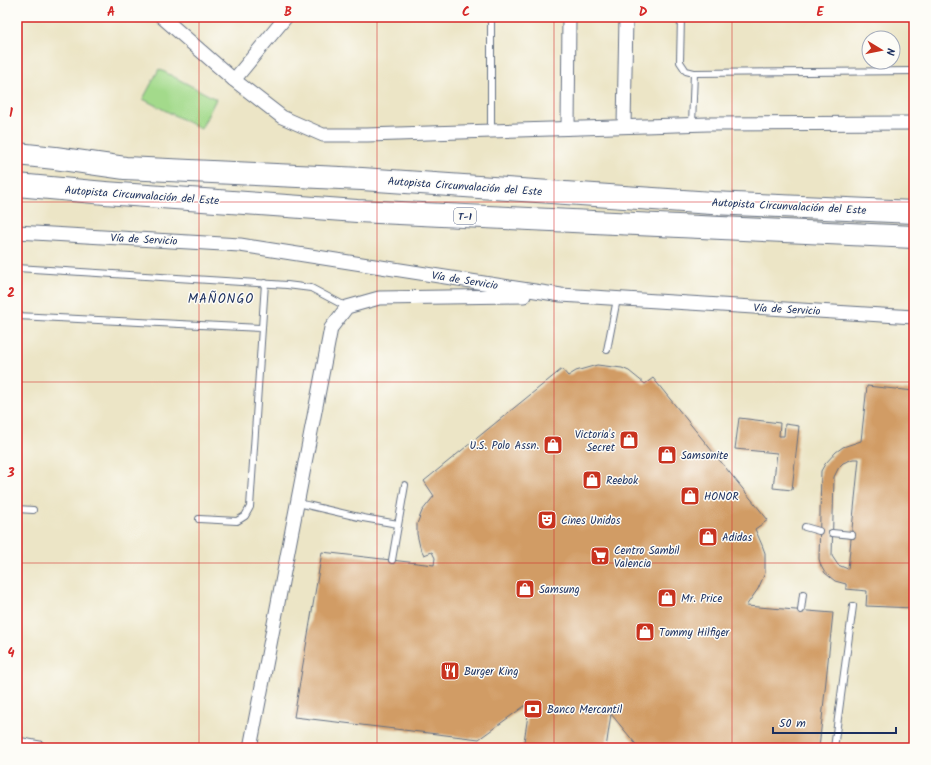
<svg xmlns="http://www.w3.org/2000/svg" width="931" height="765" viewBox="0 0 931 765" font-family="Kalam,sans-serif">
<rect width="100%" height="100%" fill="#fdfcf7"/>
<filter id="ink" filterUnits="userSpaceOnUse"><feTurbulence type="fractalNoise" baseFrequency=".025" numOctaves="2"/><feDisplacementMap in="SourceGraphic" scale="8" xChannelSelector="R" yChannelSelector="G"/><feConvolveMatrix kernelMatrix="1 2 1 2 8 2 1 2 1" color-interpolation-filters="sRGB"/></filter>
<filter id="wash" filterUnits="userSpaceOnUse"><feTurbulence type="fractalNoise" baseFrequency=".012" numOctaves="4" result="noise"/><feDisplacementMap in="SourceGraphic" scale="16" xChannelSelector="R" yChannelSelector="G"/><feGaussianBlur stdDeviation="0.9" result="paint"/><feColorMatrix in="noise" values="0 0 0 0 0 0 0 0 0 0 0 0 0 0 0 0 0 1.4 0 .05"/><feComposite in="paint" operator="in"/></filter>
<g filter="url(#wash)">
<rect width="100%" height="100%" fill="#ece5c6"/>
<!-- green -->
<polygon fill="#a3da8b" stroke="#5f8474" points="159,69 216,99 201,129 143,99"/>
<g id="blocks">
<!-- building -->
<g fill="#d19c65" fill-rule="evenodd">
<polygon points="597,365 622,368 629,371 645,384 653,378 768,520 755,529 762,545 765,553 765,573 758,589 746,606 833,613 819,748 639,748 611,714 606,748 523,748 530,702 479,739 294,717 322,552 434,565 435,558 432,552 424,555 420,547 417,534 417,524 422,511 434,496 424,481 562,369 568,376 576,371"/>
<path d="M867,386l47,5v217l-48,-2 1,-15 -21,-2v-5l-11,-3 -10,-8 -4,-7 -2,-7 2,-88 4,-7 11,-12 7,-5 18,-6zM853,459h6l-11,110 -10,-4 -6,-9 2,-79 5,-10 4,-4z"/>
<polygon points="739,418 780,423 779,436 784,436 785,424 799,426 792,490 773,488 777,453 735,449"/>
</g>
</g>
</g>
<g filter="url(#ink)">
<use href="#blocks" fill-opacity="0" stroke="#646f82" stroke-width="1"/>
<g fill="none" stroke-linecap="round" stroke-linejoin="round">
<defs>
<g id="service">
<polyline points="491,17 491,131"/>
<polyline points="681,17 680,62 686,71 694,73 914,71"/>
<polyline points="692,124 694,73"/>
<polyline points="17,268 287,285 311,288 347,307"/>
<polyline points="17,316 261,328"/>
<polyline points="607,350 617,299"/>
<polyline points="298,503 363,518 398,524"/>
<polyline points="17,509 33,510"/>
<polyline points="199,519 237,521 245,516 250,507 265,283"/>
<polyline points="805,527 819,531"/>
<polyline points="832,533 852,535"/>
<polyline points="392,560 405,485"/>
<polyline points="801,610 803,594"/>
<polyline points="834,748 853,606"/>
</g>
<g id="minor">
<polyline points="162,17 234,80 282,117 323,135 367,135 708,124 914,123"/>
<polyline points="234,80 286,17"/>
<polyline points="624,126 626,17"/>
<polyline points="568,128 569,17"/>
<polyline points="17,232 240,245 561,295 914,317"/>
<polyline points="17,744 39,748"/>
<polyline points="250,748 331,328 347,307 379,298 524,296"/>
</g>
<g id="motorway">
<polyline points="17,154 55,158 125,168 362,179 712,203 914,212"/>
<polyline points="17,185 105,193 357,211 914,237"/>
</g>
</defs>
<!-- service casing -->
<use href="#service" stroke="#646f82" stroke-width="8"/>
<!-- minor casing -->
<use href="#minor" stroke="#646f82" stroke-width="15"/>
<!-- motorway casing -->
<use href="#motorway" stroke="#646f82" stroke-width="24"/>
<!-- service -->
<use href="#service" stroke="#fff" stroke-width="6"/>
<!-- minor -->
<use href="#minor" stroke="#fff" stroke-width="13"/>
<!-- motorway -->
<use href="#motorway" stroke="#fff" stroke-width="22"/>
</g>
</g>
<!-- grid -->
<path fill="none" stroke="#d62828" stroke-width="1" stroke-opacity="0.55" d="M199,17v731M377,17v731M554,17v731M732,17v731M17,202h897M17,382h897M17,563h897"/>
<!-- icons -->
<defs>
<symbol id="shop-square" viewBox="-11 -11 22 22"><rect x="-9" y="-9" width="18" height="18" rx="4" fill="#c8321e" stroke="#fdfcf7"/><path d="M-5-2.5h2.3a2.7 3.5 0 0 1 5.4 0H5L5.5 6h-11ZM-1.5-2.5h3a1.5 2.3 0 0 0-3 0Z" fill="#fff"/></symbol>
<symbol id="theatre-square" viewBox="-11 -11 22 22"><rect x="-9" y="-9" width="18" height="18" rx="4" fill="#c8321e" stroke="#fdfcf7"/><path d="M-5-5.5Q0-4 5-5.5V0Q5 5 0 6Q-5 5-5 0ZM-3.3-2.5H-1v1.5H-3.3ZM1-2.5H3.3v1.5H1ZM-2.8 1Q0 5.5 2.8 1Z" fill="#fff"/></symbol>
<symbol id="supermarket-square" viewBox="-11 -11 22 22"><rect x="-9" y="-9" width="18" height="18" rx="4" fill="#c8321e" stroke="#fdfcf7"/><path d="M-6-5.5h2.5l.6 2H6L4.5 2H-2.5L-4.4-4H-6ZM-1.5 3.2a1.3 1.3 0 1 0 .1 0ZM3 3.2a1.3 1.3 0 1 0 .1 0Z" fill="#fff"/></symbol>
<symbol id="restaurant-square" viewBox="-11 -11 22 22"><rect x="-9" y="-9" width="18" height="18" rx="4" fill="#c8321e" stroke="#fdfcf7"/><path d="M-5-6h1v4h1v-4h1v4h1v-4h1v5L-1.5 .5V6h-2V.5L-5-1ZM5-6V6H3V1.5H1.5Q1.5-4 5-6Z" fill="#fff"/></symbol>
<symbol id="bank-square" viewBox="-11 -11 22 22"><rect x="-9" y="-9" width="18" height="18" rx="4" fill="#c8321e" stroke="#fdfcf7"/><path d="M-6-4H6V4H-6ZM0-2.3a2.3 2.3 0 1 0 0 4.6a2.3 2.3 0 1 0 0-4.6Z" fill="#fff"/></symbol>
</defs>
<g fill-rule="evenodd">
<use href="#shop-square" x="618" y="429" width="22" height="22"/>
<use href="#shop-square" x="542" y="434" width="22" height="22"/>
<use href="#shop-square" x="656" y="444" width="22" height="22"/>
<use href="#shop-square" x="581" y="469" width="22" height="22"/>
<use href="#shop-square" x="679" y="485" width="22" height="22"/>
<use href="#theatre-square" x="536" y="509" width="22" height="22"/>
<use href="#shop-square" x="697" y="526" width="22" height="22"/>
<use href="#supermarket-square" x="589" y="545" width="22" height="22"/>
<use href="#shop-square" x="514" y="578" width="22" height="22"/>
<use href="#shop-square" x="656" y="587" width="22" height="22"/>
<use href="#shop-square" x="634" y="621" width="22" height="22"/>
<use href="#restaurant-square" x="439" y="660" width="22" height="22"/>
<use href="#bank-square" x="522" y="698" width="22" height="22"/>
</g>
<g text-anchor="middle" stroke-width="3" stroke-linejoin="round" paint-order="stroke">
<!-- shield labels -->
<rect fill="#fdfcf7" stroke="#5f6c8c" stroke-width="1" x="454" y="208" width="22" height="16" rx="3"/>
<g font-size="10" font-weight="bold" fill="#1b2f5e">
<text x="465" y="220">T-1</text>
</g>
<!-- street labels -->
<g font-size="11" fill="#1b2f5e" stroke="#fdfcf7">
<text transform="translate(465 186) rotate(4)" y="4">Autopista Circunvalación del Este</text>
<text transform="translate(142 195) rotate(4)" y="4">Autopista Circunvalación del Este</text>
<text transform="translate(789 206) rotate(3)" y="4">Autopista Circunvalación del Este</text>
<text transform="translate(144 239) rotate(3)" y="4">Vía de Servicio</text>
<text transform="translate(465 280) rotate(9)" y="4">Vía de Servicio</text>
<text transform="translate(787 309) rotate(3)" y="4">Vía de Servicio</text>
</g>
<!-- poi labels -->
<g font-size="11" fill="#1b2f5e" stroke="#fdfcf7" text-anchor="start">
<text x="615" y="438" text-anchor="end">Victoria's<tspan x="615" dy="13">Secret</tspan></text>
<text x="539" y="449" text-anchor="end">U.S. Polo Assn.</text>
<text x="681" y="459">Samsonite</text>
<text x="606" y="484">Reebok</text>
<text x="704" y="500">HONOR</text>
<text x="561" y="524">Cines Unidos</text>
<text x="722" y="541">Adidas</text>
<text x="614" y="554">Centro Sambil<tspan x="614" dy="13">Valencia</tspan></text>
<text x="539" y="593">Samsung</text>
<text x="681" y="602">Mr. Price</text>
<text x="659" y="636">Tommy Hilfiger</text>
<text x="464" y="675">Burger King</text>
<text x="547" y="713">Banco Mercantil</text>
</g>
<!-- quarter labels -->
<g font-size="13" letter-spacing="1" fill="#1b2f5e" stroke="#fdfcf7">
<text x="221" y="303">MAÑONGO</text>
</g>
</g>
<!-- margin -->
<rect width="931" height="765" fill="none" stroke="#fdfcf7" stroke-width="44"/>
<!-- north arrow -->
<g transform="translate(881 50) rotate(100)"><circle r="19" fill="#fdfcf7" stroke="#a3aaba"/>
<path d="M0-3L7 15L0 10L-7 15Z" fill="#c8321e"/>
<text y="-6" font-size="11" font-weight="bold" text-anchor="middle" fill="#1b2f5e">N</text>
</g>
<!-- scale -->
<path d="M773 727v6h123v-6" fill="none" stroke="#1b2f5e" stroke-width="2"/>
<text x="779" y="727" font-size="12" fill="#1b2f5e" stroke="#fdfcf7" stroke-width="3" paint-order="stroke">50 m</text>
<rect x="22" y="22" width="887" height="721" fill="none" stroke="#d62828" stroke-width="1.5"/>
<g font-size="13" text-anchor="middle" font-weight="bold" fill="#d62828">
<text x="111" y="16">A</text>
<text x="288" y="16">B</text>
<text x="466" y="16">C</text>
<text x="643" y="16">D</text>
<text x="820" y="16">E</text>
<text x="11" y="117">1</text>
<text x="11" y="297">2</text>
<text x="11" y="477">3</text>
<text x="11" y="657">4</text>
</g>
</svg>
